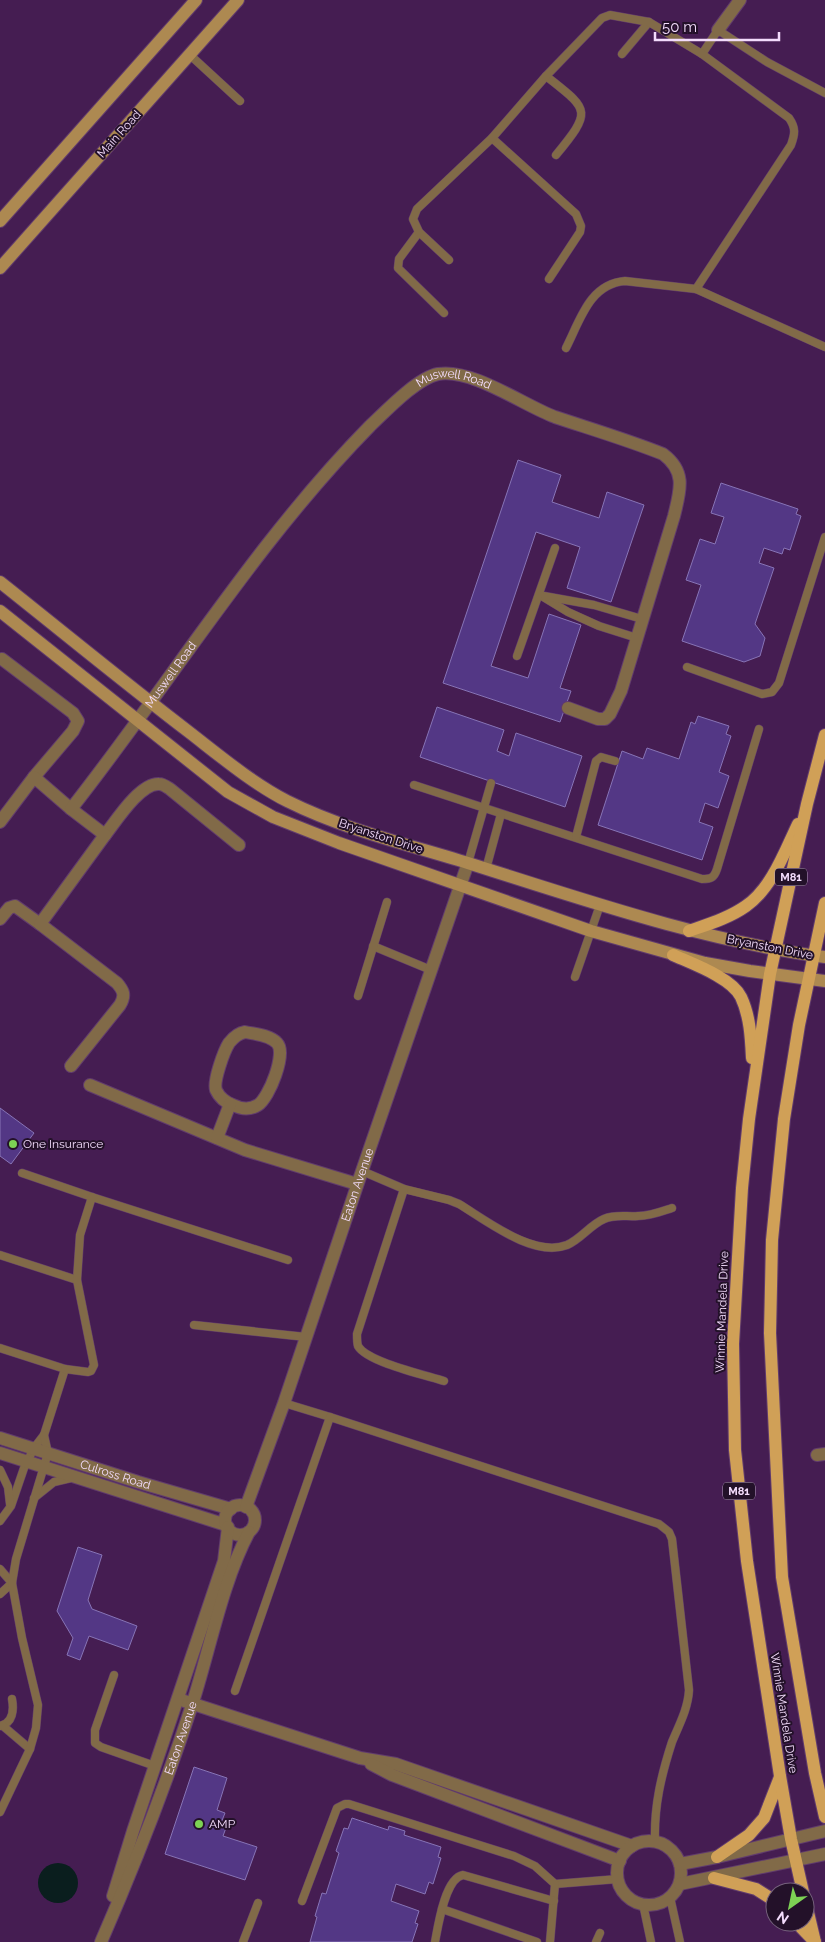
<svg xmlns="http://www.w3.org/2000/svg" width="825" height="1942" viewBox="0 0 825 1942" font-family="Raleway,sans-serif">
<rect width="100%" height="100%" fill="#451d52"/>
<!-- water -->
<circle fill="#0a1e1e" cx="58" cy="1883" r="20"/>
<!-- building -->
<g fill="#533785" stroke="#8774b6">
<polygon points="518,460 561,475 552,502 599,518 607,492 644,505 611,602 567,588 580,547 536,532 491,666 528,678 549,614 581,625 560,688 571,691 560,722 443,683"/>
<polygon points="721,483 798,509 796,514 801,516 790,550 784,548 782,554 764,548 759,563 774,568 755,624 765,638 760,656 744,662 682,641 701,585 686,580 700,539 715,544 724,517 711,513"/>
<polygon points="437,707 504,730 497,751 509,756 516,733 582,756 565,807 420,757"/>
<polygon points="698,716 729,726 726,734 731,736 719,772 729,776 718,808 705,803 699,822 713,827 702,860 598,825 622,751 643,759 647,748 679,759 691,722 695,724"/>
<polygon points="0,1108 34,1133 11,1164 0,1156"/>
<polygon points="78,1547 102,1555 88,1600 92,1609 137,1626 128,1650 89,1636 80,1660 67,1655 73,1638 57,1611"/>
<polygon points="194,1767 227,1778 217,1810 225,1813 221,1823 227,1825 223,1836 257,1847 245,1880 165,1854"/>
<polygon points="352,1818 388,1830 389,1826 405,1831 404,1835 441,1847 438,1857 441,1858 433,1884 429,1882 425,1894 396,1884 391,1901 419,1911 415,1923 418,1924 412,1942 310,1942 317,1917 315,1916 322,1893 326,1894 339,1853 336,1851 344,1828 348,1829"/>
</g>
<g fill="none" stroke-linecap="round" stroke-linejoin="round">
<defs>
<g id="lane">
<polyline points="622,54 649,22"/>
<polyline points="702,54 718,30 767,62 825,93"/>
<polyline points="190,55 240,101"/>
<path d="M546,76c43,34 47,34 10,79"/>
<polyline points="492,138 576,214 581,226 580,232 549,279"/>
<polyline points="419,232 399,259 398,268 444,313"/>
<path d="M449,260l-30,-28 -6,-13 4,-10 75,-71 54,-62 56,-58 8,-3 39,7 53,32 87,64c7,10 6,16 2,27l-95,144 129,58"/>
<path d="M566,348c14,-27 23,-64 59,-67l71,8"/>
<polyline points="540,595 568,612 599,626 637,638"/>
<polyline points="544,596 594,605 642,619"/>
<polyline points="517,656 555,548"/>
<polyline points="687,667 762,694 772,692 779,683 825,537"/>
<path d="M414,785l288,94c9,0 12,-1 15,-10l42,-140"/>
<polyline points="576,837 596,761 601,757 615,761"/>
<polyline points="468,863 491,783"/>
<polyline points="486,869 501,814"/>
<polyline points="373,946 431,970"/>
<polyline points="575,977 600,905"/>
<polyline points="358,996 387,902"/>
<path d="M362,1171l42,18 45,11 10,4c28,17 75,54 108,41 14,-6 23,-20 37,-26 11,-5 23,-2 34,-3 12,0 22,-4 34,-8"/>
<polyline points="22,1173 92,1197"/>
<path d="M404,1189l-47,145c0,3 0,9 1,12 9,16 67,29 86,35"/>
<polyline points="0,1255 77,1280"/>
<polyline points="194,1325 306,1337"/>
<polyline points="0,1348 65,1369 44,1435 34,1448 24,1468 11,1506 0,1521"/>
<polyline points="65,1369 88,1372 91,1371 94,1365 77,1280 80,1235 92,1197 288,1260"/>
<polyline points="284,1403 330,1417"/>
<polyline points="0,1470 8,1487 10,1504"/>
<polyline points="34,1498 54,1482 71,1478"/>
<polyline points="0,1569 12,1583 0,1594"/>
<polyline points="114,1675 95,1730 95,1743 101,1747 155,1766"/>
<path d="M235,1691l95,-274 329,107 10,8 3,7 17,151c-1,19 -10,35 -17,52 -11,34 -18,64 -17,99"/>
<path d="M0,1726c13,-3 14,-16 12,-27"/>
<polyline points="3,1726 30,1749"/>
<polyline points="0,1812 30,1749 36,1728 38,1705 22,1638 12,1583 16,1559 48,1453 44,1435"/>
<polyline points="555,1884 618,1879"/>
<polyline points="670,1897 680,1942"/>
<polyline points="302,1901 337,1808 345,1804 349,1804 514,1856 535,1866 555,1884 550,1942"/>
<polyline points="643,1904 651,1942"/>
<polyline points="442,1909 537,1942"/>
<polyline points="243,1942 258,1903"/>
<path d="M435,1942c3,-16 10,-64 28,-67l91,26"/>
<polyline points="596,1942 600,1933"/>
</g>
<g id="street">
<polyline points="718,30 740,0"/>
<polyline points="2,659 73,713 78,721 73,731 34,777"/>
<polyline points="0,822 34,777 71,809"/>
<path d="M105,835c11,-14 35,-52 54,-51 4,0 8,3 11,5l69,56"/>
<polyline points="0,919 9,908 15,906 40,924"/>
<path d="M245,1032c9,2 25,3 32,11 10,10 -8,55 -19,62 -8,5 -17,4 -25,0 -7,-2 -14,-8 -17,-15 -3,-9 8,-39 13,-47 4,-5 10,-10 16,-11z"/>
<path id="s1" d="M71,1066l49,-61c6,-10 3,-15 -3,-22l-77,-59 65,-89 -34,-26c100,-127 185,-267 299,-383 15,-14 47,-48 68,-52 34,-6 85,31 117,43 36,12 73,23 108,37 24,18 17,37 11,62l-53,175 -11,23 -5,5h-7l-30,-11"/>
<polyline points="90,1085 245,1150 357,1184"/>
<polyline points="217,1138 230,1104"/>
<path id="s2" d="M0,1438l138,44 93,27"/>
<polyline points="0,1453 226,1525"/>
<polyline points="817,1455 825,1454"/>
<circle cx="240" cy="1520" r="15"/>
<path id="s3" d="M246,1507l38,-104 78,-232 106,-308"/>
<polyline points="178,1699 360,1758 396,1764 632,1846"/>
<polyline points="371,1764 392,1775 620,1861"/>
<circle cx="649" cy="1873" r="32"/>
<polyline points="680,1864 717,1857 825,1831"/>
<polyline points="680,1884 825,1854"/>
<polyline points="113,1896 133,1831 224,1561 228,1527"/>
<path id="s4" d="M101,1942c34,-78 65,-157 91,-237 18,-56 30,-122 57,-173"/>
</g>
<g id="secondary">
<polyline points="0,221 196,0"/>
<polyline points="0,268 238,0"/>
<path d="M0,582c63,50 125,101 189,150 31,24 63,51 98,69 58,29 123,44 184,63 117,37 233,77 354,93"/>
<polyline points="0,611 228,792 273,817 339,843 591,931 705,963 750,971 825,981"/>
</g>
<g id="primary">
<polyline points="825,903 799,1025 784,1119 772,1240 770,1333 782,1577 815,1773 825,1817"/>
<path d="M689,931c20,-7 40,-13 57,-25 26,-18 39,-55 52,-82"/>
<path d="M673,955c20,9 59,23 68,42 9,19 10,41 11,61"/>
<polyline points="717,1857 749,1835 764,1818 780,1777"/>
<polyline points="714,1878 756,1889 775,1901"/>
<polyline points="803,1892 791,1839 780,1776 747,1561 735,1450 733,1344 742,1188 749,1119 770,974 807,804 825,735"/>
<polyline points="805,1900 815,1942"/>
<polyline points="796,1922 815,1942"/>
</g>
</defs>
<!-- lane casing -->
<use href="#lane" stroke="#613c6d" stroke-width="9"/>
<!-- street casing -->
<use href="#street" stroke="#613c6d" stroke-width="14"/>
<!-- secondary casing -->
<use href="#secondary" stroke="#613c6d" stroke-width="14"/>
<!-- primary casing -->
<use href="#primary" stroke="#613c6d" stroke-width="14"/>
<!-- lane -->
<use href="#lane" stroke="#816a48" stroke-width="8"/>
<!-- street -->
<use href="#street" stroke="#816a48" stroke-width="12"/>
<!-- secondary -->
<use href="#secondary" stroke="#ad8951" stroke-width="12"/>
<!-- primary -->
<use href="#primary" stroke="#d0a057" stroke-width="12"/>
</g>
<!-- markers -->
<g fill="#7dd154" stroke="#231129" stroke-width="2">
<circle cx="13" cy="1144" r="5"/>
<circle cx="199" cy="1824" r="5"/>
</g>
<g text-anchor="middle" stroke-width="4" stroke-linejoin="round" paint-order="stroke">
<!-- shield labels -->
<g fill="#231129" stroke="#b59fbd" stroke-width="1">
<rect x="775" y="868.5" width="32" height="17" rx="4"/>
<rect x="723" y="1482.5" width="32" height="17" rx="4"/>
</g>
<g font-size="11" font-weight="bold" fill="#f3dcfc">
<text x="791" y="881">M81</text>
<text x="739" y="1495">M81</text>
</g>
<!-- street labels -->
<g font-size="12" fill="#f3dcfc" stroke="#231129">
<text transform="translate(119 134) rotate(-48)" y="4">Main Road</text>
<text dy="4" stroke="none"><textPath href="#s1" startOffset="941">Muswell Road</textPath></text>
<text dy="4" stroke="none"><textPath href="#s1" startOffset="520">Muswell Road</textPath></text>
<text transform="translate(381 836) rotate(18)" y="4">Bryanston Drive</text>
<text transform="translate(770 947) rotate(11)" y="4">Bryanston Drive</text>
<text dy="4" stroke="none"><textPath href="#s3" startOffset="341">Eaton Avenue</textPath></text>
<text transform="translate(722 1312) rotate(-88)" y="4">Winnie Mandela Drive</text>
<text dy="4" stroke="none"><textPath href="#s2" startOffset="121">Culross Road</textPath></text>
<text transform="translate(784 1713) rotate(81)" y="4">Winnie Mandela Drive</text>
<text dy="4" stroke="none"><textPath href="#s4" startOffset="219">Eaton Avenue</textPath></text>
</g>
<!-- poi labels -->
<g font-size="12" fill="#f3dcfc" stroke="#231129" text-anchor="start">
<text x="23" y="1148">One Insurance</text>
<text x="209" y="1828">AMP</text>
</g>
</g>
<!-- north arrow -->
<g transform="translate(790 1907) rotate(213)"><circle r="24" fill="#231129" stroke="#76627d"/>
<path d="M0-4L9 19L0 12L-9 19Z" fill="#7dd154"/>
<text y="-8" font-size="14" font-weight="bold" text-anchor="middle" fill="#f3dcfc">N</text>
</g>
<!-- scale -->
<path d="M655 32v8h124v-8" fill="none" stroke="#f3dcfc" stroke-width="2.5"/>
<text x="662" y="32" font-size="15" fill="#f3dcfc" stroke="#231129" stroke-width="4" paint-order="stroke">50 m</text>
</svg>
